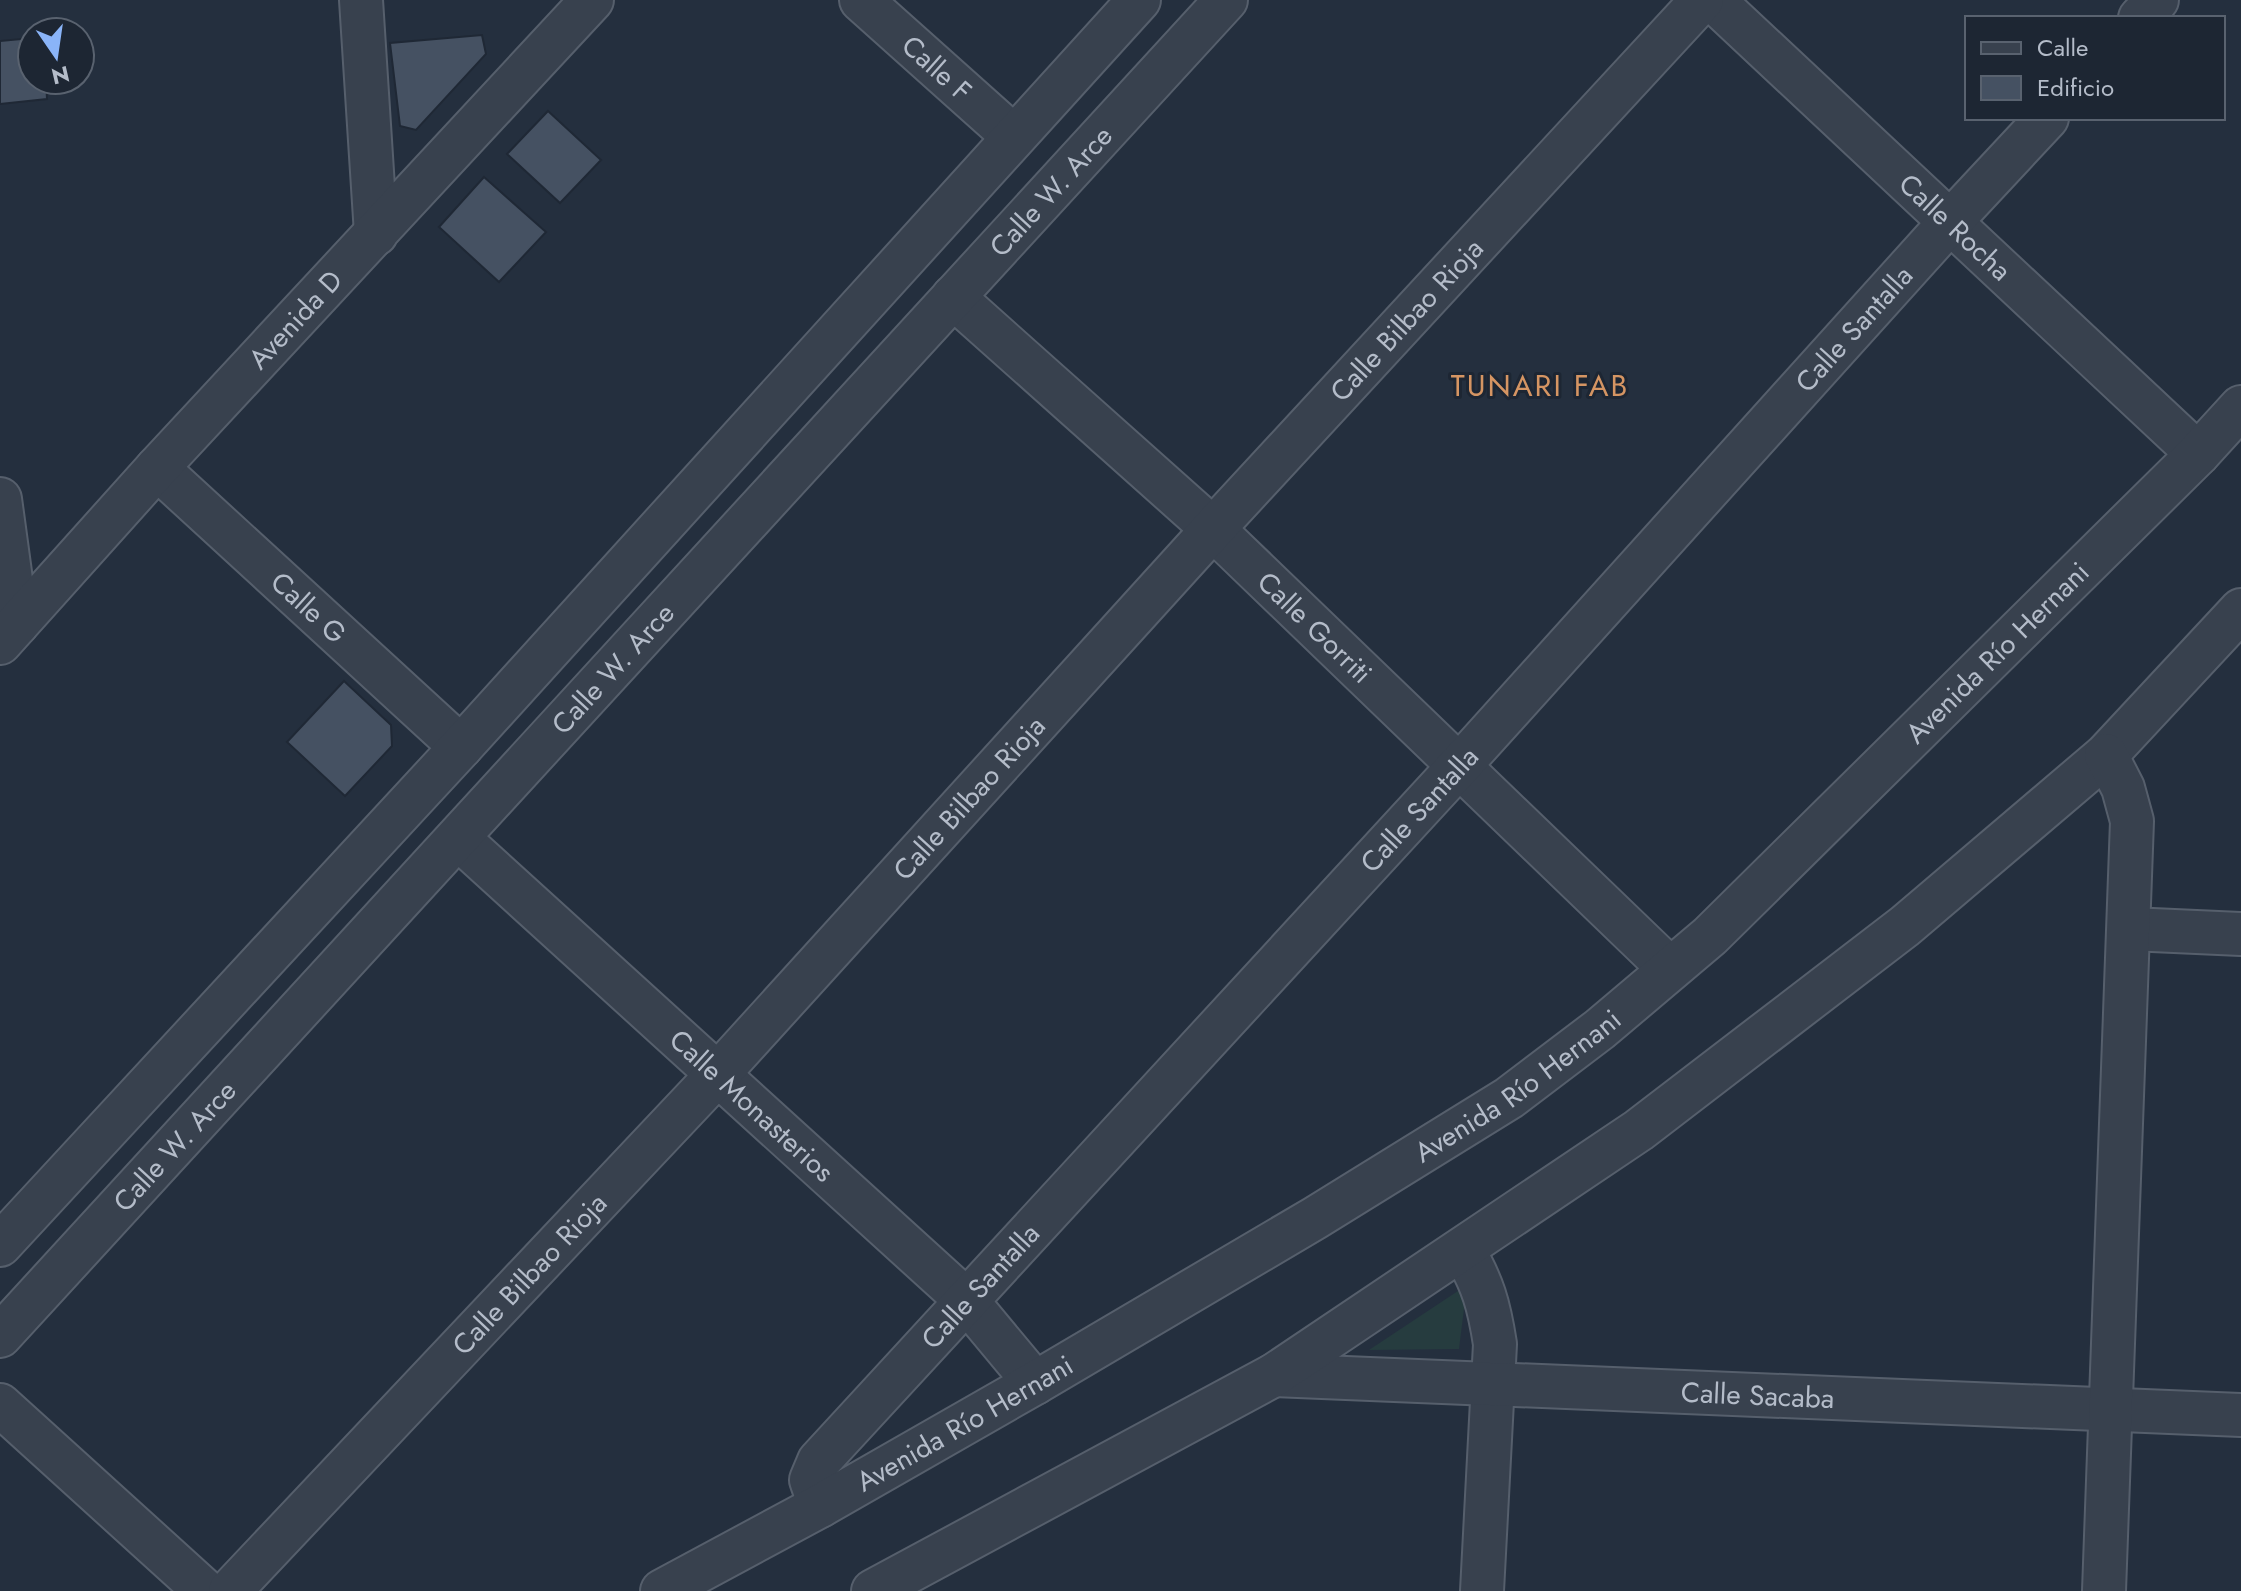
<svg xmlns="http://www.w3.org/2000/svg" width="2241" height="1591" viewBox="0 0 2241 1591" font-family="Jost,sans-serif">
<rect width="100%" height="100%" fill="#242f3e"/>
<!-- green -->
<polygon fill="#263c3f" points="1467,1285 1459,1349 1369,1350"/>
<!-- building -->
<g fill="#455162" stroke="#1f2835" stroke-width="2">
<polygon points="482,35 486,54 416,130 400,126 390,43"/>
<polygon points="32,38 32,80 46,80 47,99 0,104 0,41"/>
<polygon points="548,111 601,160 560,203 507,154"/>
<polygon points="484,177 546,232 499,282 439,227"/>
<polygon points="344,681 391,725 392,746 345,796 287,742"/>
</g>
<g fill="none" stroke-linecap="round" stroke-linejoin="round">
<defs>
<g id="minor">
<polyline points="361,0 376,234"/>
<path id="s1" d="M861,0l152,136"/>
<path id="s2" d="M1713,0l485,454"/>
<polyline points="2140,18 2157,0"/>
<path id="s3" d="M953,297l260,232 456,439"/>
<path id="s4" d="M157,468l304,279"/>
<polyline points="0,499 17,624"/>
<path id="s5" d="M0,643l157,-175 435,-468"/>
<path id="s6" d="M459,839l507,461 69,83"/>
<polyline points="2130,929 2241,934"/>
<polyline points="0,1245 461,747 1139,0"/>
<path d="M1463,1250c20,34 26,55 32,94l-13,247"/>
<path id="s7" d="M0,1336l1226,-1336"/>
<path id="s8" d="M1274,1375l967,40"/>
<polyline points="0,1405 205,1591"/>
<path id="s9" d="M820,1506l-9,-26 8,-19 641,-696 490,-543 97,-104"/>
<path id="s10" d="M230,1591l488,-517 495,-545 489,-529"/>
<path id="s11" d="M662,1591l158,-85 215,-123 280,-165 194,-120 91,-69 110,-93 488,-482 43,-47"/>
<polyline points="873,1591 1274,1375 1639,1130 1905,926 2106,755 2241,610"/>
<polyline points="2104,1591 2132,821 2123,788 2106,755"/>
</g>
</defs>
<!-- minor casing -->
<use href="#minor" stroke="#565f6c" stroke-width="46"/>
<!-- minor -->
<use href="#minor" stroke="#38414e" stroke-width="42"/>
</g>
<g text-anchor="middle" stroke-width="6" stroke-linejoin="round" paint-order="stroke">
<!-- street labels -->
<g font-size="28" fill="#b4bcc9" stroke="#1d2633">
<text dy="10" stroke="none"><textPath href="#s1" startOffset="102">Calle F</textPath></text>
<text dy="10" stroke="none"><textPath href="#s7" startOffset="1554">Calle W. Arce</textPath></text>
<text dy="10" stroke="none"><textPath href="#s2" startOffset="332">Calle Rocha</textPath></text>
<text dy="10" stroke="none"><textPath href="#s5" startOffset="438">Avenida D</textPath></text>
<text dy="10" stroke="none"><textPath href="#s10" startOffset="1732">Calle Bilbao Rioja</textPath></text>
<text dy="10" stroke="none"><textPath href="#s9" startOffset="1582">Calle Santalla</textPath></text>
<text dy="10" stroke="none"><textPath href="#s4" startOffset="206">Calle G</textPath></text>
<text dy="10" stroke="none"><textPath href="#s3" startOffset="490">Calle Gorriti</textPath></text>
<text dy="10" stroke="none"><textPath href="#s11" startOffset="1642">Avenida Río Hernani</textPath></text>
<text dy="10" stroke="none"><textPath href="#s7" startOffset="906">Calle W. Arce</textPath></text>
<text dy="10" stroke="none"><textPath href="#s10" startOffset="1084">Calle Bilbao Rioja</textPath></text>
<text dy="10" stroke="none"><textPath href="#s9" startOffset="934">Calle Santalla</textPath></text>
<text dy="10" stroke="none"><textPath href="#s11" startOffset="994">Avenida Río Hernani</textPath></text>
<text dy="10" stroke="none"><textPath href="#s6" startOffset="396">Calle Monasterios</textPath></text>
<text dy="10" stroke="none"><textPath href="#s7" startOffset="258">Calle W. Arce</textPath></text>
<text dy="10" stroke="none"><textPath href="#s10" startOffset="436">Calle Bilbao Rioja</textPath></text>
<text dy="10" stroke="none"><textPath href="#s9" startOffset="286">Calle Santalla</textPath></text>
<text dy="10" stroke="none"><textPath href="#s8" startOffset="484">Calle Sacaba</textPath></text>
<text dy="10" stroke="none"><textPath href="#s11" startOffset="346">Avenida Río Hernani</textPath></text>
</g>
<!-- neighbourhood labels -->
<g font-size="30" letter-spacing="2" fill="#d59563" stroke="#1d2633">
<text x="1540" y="396">TUNARI FAB</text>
</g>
</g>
<!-- legend -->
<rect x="1965" y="16" width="260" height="104" fill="#1d2633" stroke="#59626f" stroke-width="2"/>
<rect x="1981" y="42" width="40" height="12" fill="#38414e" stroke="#59626f" stroke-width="2"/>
<text x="2037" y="56" font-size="24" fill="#b4bcc9">Calle</text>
<rect x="1981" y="76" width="40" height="24" fill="#455162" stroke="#59626f" stroke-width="2"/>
<text x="2037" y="96" font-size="24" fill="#b4bcc9">Edificio</text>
<!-- north arrow -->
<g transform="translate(56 56) rotate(167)"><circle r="38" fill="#1d2633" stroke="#59626f" stroke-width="2"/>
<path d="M0-6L14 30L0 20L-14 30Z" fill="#8ab4f8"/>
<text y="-12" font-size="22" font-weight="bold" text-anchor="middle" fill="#b4bcc9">N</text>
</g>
</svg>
